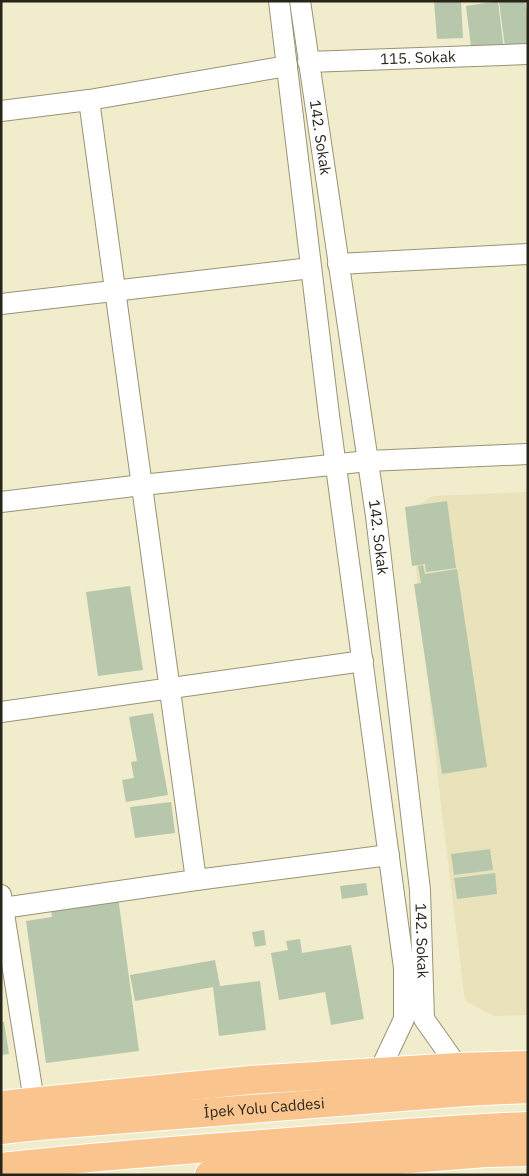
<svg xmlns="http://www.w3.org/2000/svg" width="529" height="1176" viewBox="0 0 529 1176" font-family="'IBM Plex Sans',sans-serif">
<rect width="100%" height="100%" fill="#f1eccc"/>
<!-- built -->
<polygon fill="#e9e2bb" points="528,492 528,1015 494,1016 465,1001 442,814 410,511 432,496"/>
<!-- building -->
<g fill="#b6c7ab">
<polygon points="434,1 461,1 463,38 437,39"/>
<polygon points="498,1 504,51 472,55 466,6"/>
<polygon points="499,1 525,1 528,18 528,44 505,47"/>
<polygon points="447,501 456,568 426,572 425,564 412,566 405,507"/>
<polygon points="423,565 425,574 457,569 487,767 442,774 414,584 421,583 418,566"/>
<polygon points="130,586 143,670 98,676 86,592"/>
<polygon points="153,713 168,795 126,802 122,780 134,778 131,762 137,761 129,717"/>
<polygon points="171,802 175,833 135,838 130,807"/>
<polygon points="490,849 493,870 454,875 451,854"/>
<polygon points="495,873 497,894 457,899 454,878"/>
<polygon points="116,882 139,1051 46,1063 26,921 52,917 49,891"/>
<polygon points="366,883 368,895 342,899 340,886"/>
<polygon points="264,930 266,945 255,947 252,932"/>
<polygon points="300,939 302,953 351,945 364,1019 331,1025 325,992 279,1000 271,953 288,950 286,941"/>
<polygon points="215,960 220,986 260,981 266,1030 219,1036 213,987 135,1001 130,975"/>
<polygon points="1,1022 4,1022 9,1054 1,1055"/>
</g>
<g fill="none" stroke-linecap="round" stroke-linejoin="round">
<defs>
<g id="minor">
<polyline points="279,1 329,415 404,968 404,1019 379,1072"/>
<path id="s1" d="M300,1l76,515 44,374 4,129 34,48"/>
<path id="s2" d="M308,62l220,-8"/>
<polyline points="89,100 196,880"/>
<polyline points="1,111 89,100 287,66"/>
<polyline points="338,264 528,254"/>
<polyline points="1,304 311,268"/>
<polyline points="1,502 142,485 368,461 528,454"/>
<polyline points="1,712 363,661"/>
<polyline points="1,895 34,1101"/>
<polyline points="3,908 196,880 389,855"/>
</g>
<g id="trunk">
<polyline points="1,1105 250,1080 458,1067 528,1065"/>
<path id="s3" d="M1,1130l37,-4 427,-34 63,-3"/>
<path d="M1,1167c96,-11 192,-18 288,-25 79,-6 159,-13 239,-16"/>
<polyline points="209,1175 486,1153 528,1152"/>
</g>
</defs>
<!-- minor casing -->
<use href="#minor" stroke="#989375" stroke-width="22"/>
<!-- trunk casing -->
<use href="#trunk" stroke="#fff" stroke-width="30"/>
<!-- minor -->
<use href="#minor" stroke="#fff" stroke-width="20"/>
<!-- trunk -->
<use href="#trunk" stroke="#fac48e" stroke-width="28"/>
</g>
<g text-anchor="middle" stroke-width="5" stroke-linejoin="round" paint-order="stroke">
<!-- street labels -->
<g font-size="15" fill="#272519" stroke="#fff9d9">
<text dy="5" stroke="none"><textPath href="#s2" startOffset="110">115. Sokak</textPath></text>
<text dy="5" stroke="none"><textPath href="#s1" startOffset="138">142. Sokak</textPath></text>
<text dy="5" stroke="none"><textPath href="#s1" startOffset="542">142. Sokak</textPath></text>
<text dy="5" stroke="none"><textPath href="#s1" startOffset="948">142. Sokak</textPath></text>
<text dy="5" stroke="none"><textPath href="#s3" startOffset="264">İpek Yolu Caddesi</textPath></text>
</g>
</g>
<!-- border -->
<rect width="529" height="1176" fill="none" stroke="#272519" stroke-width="5"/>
</svg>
